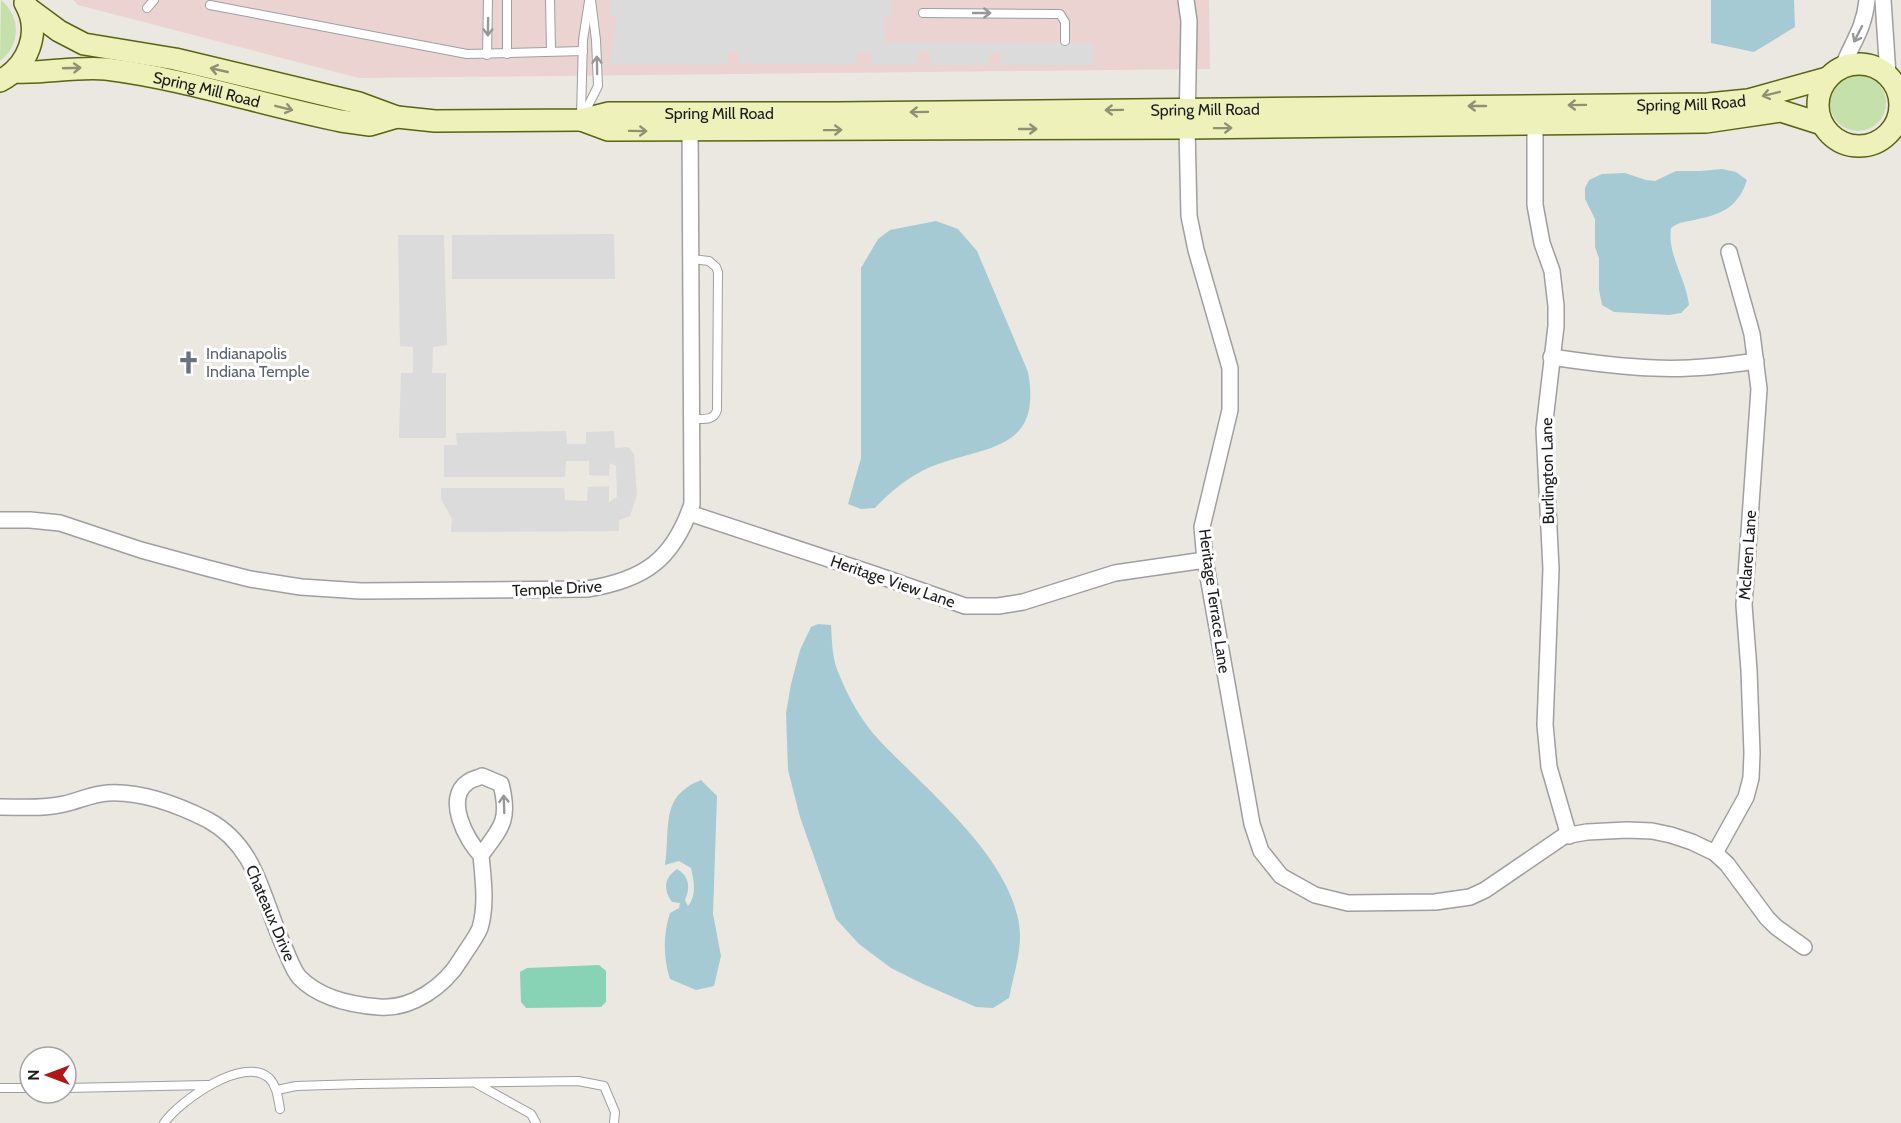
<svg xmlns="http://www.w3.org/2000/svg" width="1901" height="1123" viewBox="0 0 1901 1123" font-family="Cabin,sans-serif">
<rect width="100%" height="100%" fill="#ebe8e1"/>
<!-- commercial -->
<polygon fill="#ebd3d2" points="73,0 1209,0 1210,69 359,78 78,5"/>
<!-- grass -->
<g fill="#c6e0ac">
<path d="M1,0c20,17 20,45 -1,61z"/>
<circle cx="1858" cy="103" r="28"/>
</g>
<!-- pitch -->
<polygon fill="#88d2b6" points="599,965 606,971 606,1002 601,1007 526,1008 521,1002 520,972 527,968"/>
<!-- parking -->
<g fill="#dbdbdb">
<polygon points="610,0 891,0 890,16 884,17 884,42 1093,43 1093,65 1001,65 1001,55 999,52 989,53 988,65 930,65 930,54 928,51 918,52 917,65 872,65 871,52 860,51 857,52 857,64 740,64 739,52 730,51 727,54 727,64 610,64 617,16 610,16"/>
<polygon points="614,234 615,279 452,279 452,235"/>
<polygon points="398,235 444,235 447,345 433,347 432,373 446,373 446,438 399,438 401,373 413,373 413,347 400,346"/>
<polygon points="566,431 567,444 586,444 586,432 614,431 615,448 628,447 634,454 637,494 630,516 619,520 619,531 451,532 452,519 441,499 441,488 564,488 565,500 587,501 588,487 609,486 609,502 617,497 616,466 610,463 609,476 589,475 589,461 566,461 565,477 444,477 444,445 457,445 456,433"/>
</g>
<!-- water -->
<g fill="#a6cad4">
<polygon points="1711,0 1794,0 1795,27 1754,52 1711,43"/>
<path d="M1722,169l14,3 11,8c-8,25 -23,34 -49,39 -10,3 -18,2 -27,9 -4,27 15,50 18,77l-8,8 -12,2 -55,-3 -12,-7 -3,-15v-32l-4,-11v-28l-10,-20v-11l4,-8 13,-6 23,-1 21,7 9,1 21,-10h24z"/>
<path d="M936,221l22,8 19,22 51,121c15,81 -44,73 -98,95 -22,10 -39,24 -55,41l-14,1 -13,-5 13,-46v-190l17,-29 12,-9z"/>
<path d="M818,624l13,1c1,16 1,35 8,49 9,23 23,48 40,66 46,49 140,123 141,196 0,20 -7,42 -11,62l-16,10 -17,-1 -53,-23 -32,-16 -32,-24 -23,-25 -36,-102 -12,-47 -2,-57 5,-29 9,-34 11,-23z"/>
<path d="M701,780l16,16 -4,118 8,42 -7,30 -18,4 -26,-11c-7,-21 -7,-45 0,-66l9,-5 1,-5 -8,-1c-9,-13 -8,-24 5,-33 12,7 14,18 8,31l3,6c9,-11 6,-25 3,-38l-12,-7 -14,4c6,-38 -6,-68 36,-85z"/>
</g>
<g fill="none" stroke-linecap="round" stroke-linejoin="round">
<defs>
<g id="lane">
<polyline points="507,0 507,54"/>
<polyline points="550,0 551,51"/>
<polyline points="210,5 467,54 583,51"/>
<polyline points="147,8 154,0"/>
<polyline points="923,13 1060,14 1065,22 1065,41"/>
<polyline points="487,55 488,0"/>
<polyline points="581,115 583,40 589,1"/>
<polyline points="583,116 598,86 596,40 591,0"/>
<path d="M692,259l17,2 7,6 2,5 -1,138c-3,11 -14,9 -24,9"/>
<polyline points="477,1084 531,1114 536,1123"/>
<polyline points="0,1088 30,1088"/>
<polyline points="66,1088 207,1085"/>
<polyline points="277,1090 296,1086 360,1084 578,1081 604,1086 615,1112 614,1123"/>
<path d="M164,1123c16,-22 79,-68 105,-45 8,8 9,20 11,31"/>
</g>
<g id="street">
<polyline points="1186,0 1189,21 1187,128 1189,216 1196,250 1230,368 1230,410 1202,527 1205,560 1252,824 1261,851 1281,876 1315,895 1348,903 1435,902 1470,897 1485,890 1564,836 1587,832 1627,830 1652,831 1671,835 1692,842 1715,853 1727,864 1767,918 1776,927 1804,947"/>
<polyline points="1883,0 1888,75"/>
<path d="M1843,66c10,-25 21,-37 24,-66"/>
<polyline points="1535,115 1535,205 1542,243 1552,271 1556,306 1556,326 1544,429 1551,569 1545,725 1549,767 1569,836"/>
<path d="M1551,357c34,5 68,10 103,11 34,2 69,-2 102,-7"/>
<polyline points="689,513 874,574 965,606 998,606 1023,602 1115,573 1205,560"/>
<path d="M0,520h30l30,3 81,27 66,18 43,11 51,8 60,4 226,-2c57,-9 86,-29 105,-85l-2,-384"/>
<path d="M0,807c21,0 43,2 64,-3 14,-3 28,-10 44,-11 34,-2 70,12 100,27 51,28 54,81 77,129 4,9 8,21 14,28 20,21 53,28 80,30 32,3 66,-21 82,-48 6,-10 15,-21 19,-31 7,-23 3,-50 1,-73 -15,-15 -37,-57 -13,-73 4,-3 10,-4 14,-6l19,8c9,36 1,43 -20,71"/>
<polyline points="1715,853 1746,797 1751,778 1752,753 1749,670 1744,605 1759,389 1752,334 1729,252"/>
</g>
<g id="secondary">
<path id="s1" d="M28,8l31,23 25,13 91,15 184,44 38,14 38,4 146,-1 28,-7h228l871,-9 40,-4 79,-22"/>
<circle cx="1859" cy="105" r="41"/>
<path id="s2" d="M14,72c31,2 61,-6 92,-3 80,10 156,36 235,52l29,4 27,-8"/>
<path d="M0,81c28,-15 42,-49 25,-78"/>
<polyline points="581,120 608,130 1187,128 1706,122 1781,111 1822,124"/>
</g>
</defs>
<!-- lane casing -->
<use href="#lane" stroke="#9f9f9f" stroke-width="10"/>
<!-- street casing -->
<use href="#street" stroke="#9f9f9f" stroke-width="18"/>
<!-- secondary casing -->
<use href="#secondary" stroke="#5a6311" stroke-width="24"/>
<!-- lane -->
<use href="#lane" stroke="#fff" stroke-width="8"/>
<!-- street -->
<use href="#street" stroke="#fff" stroke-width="15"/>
<!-- secondary -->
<use href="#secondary" stroke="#eef1ba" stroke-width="21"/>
</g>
<!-- one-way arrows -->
<defs><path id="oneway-shaft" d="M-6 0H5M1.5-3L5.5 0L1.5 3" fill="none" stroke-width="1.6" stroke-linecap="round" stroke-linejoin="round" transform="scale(1.5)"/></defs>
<g stroke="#989898">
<use href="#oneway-shaft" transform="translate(982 13)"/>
<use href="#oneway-shaft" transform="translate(488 27) rotate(91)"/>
<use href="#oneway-shaft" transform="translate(1858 34) rotate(117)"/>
<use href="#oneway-shaft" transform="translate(597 65) rotate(-91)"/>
<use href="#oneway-shaft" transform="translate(504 804) rotate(-92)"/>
</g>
<g stroke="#8f9172">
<use href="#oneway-shaft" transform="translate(72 68) rotate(-2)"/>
<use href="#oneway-shaft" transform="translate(219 70) rotate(-167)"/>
<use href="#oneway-shaft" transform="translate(1771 94) rotate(166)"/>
<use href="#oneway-shaft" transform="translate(1577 105) rotate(179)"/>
<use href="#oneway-shaft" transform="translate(1477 106) rotate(180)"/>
<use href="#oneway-shaft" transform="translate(284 108) rotate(14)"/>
<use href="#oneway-shaft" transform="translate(1114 110) rotate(179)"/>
<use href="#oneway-shaft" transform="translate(919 112) rotate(179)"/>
<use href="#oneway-shaft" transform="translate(1223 128) rotate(-1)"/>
<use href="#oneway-shaft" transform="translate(1028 129)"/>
<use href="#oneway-shaft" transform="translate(833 130) rotate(-1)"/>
<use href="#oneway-shaft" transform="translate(638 131) rotate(1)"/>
</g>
<!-- icons -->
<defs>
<symbol id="church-bare" viewBox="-9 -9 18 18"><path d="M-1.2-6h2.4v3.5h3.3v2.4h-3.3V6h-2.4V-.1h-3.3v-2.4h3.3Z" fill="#6b7280" stroke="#fff" stroke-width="2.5" paint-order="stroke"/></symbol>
</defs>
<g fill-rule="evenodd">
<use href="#church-bare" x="172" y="346" width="33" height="33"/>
</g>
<g text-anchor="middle" stroke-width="6" stroke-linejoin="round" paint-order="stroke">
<!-- street labels -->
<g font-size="16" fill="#1b1b1b" stroke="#fff">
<text dy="6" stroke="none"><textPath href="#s2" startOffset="195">Spring Mill Road</textPath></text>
<text dy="6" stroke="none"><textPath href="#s1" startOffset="1684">Spring Mill Road</textPath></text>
<text dy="6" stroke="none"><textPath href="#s1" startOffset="1198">Spring Mill Road</textPath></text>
<text dy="6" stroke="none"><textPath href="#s1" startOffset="712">Spring Mill Road</textPath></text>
<text transform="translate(1547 471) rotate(-91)" y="6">Burlington Lane</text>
<text transform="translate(1747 555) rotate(-86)" y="6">Mclaren Lane</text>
<text transform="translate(893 581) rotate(19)" y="6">Heritage View Lane</text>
<text transform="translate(557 588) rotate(-3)" y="6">Temple Drive</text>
<text transform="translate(1215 601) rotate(82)" y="6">Heritage Terrace Lane</text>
<text transform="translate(271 913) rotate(67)" y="6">Chateaux Drive</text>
</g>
<!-- worship labels -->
<g font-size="16" fill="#5b616d" stroke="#fff" text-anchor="start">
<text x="206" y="359">Indianapolis<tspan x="206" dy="18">Indiana Temple</tspan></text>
</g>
</g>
<!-- north arrow -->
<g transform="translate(48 1075) rotate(270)"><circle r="28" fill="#ffffff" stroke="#a4a4a4" stroke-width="1.5"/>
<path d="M0-4.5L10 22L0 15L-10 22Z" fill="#af1717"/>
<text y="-9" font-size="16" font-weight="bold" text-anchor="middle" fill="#1b1b1b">N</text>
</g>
</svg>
